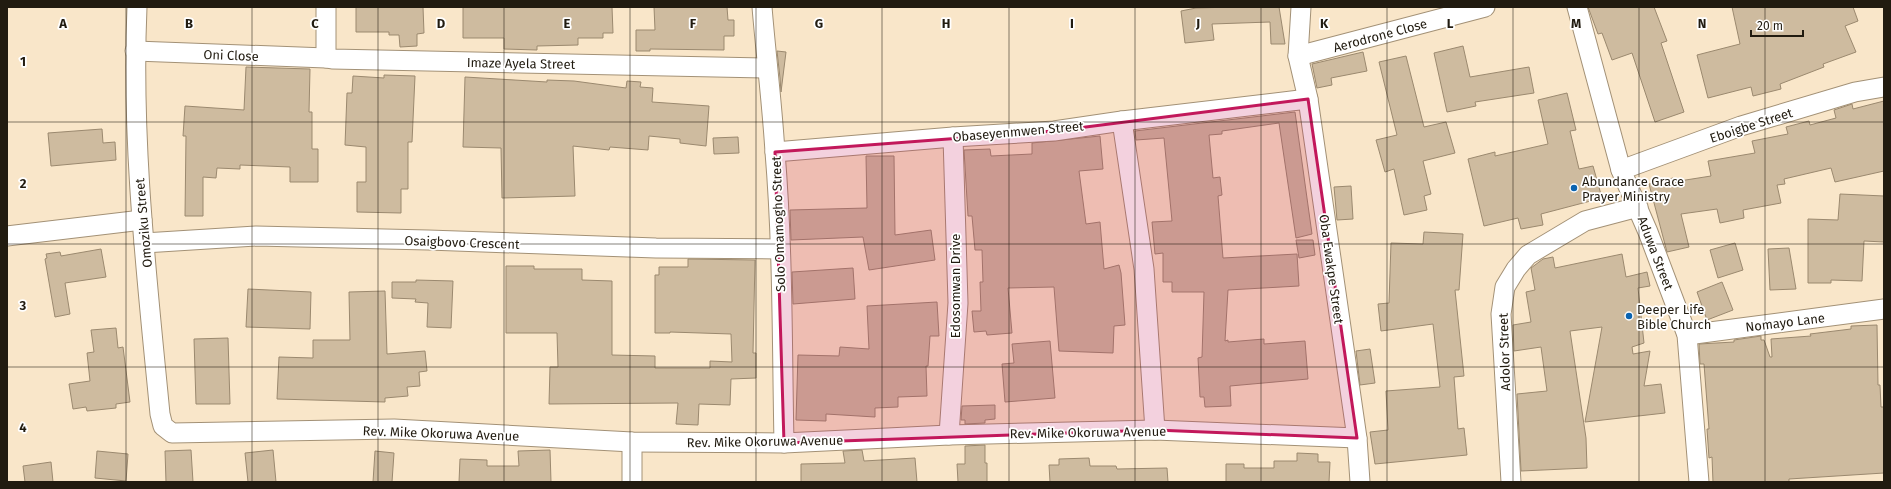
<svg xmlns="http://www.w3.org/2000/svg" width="1891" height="489" viewBox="0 0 1891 489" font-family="'Fira Sans',sans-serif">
<rect width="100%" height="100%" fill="#f9e6c9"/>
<!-- building -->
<g fill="#cebb9f" stroke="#9b896f">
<polygon points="356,7 423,7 424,33 417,34 417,46 400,47 399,35 389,35 389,32 356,32"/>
<polygon points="463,7 612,7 613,33 603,33 603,38 578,38 578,45 537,46 537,50 504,49 504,38 463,38"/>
<polygon points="654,7 727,7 728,20 734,20 734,36 724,36 724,50 650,49 650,51 636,51 636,30 655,30"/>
<polygon points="1233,7 1279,7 1285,44 1271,44 1270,22 1212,24 1214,40 1185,43 1181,11 1196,8"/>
<polygon points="1588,7 1654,7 1667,41 1661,43 1684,112 1655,122 1632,53 1612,60 1602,33 1598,34"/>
<polygon points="1732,7 1853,7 1858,21 1845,26 1856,52 1823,64 1824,67 1780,84 1781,89 1753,96 1751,87 1708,98 1697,55 1740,44"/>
<polygon points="1463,46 1470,77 1529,67 1534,93 1475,102 1476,106 1447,112 1434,53"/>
<polygon points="777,51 786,52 781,92 780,78"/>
<polygon points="1363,52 1367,71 1331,78 1332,85 1317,88 1312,64"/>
<polygon points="1406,56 1424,127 1446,122 1455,153 1423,161 1431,194 1424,196 1427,210 1404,215 1394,169 1385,172 1376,140 1397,135 1379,62"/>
<polygon points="246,67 310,69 309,112 312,112 312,149 318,149 318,182 290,182 290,167 240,165 240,169 217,168 216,178 203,177 203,216 185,216 186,136 183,136 185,106 244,110"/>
<polygon points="384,75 415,76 412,142 408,142 408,189 401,189 401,213 357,212 357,182 366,182 366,147 345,145 347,93 352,93 353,76 384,78"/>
<polygon points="465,77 547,82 547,80 574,81 626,88 627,81 641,82 640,87 653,88 652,102 709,106 706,146 680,143 680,139 649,136 648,150 610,147 609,150 573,146 575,196 502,198 501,148 463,147"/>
<polygon points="1567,93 1576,130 1570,131 1579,169 1593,166 1602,198 1541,214 1543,225 1521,229 1518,218 1484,226 1468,159 1495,152 1495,156 1548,144 1538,100"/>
<polygon points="1884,101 1884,171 1835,182 1831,168 1784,179 1785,184 1777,185 1781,203 1743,210 1744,218 1720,223 1717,209 1681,214 1689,247 1667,252 1649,184 1673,178 1673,182 1711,176 1708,161 1755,153 1752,141 1788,134 1786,127 1809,121 1810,125 1836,118 1834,110 1852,104 1853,109"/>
<polygon points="1295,112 1312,234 1296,238 1279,123 1222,131 1222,134 1209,135 1213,178 1220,177 1222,195 1218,196 1223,258 1297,254 1299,286 1228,290 1225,341 1228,340 1228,342 1264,339 1264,344 1305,341 1308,379 1230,386 1231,406 1205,407 1204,397 1200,397 1198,358 1202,357 1204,292 1172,292 1172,282 1163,282 1163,253 1155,254 1152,222 1172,221 1164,138 1136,140 1135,131"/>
<polygon points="102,129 103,143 115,142 116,160 51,166 48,133"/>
<polygon points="1100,136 1103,169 1079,171 1086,224 1100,222 1104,269 1119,265 1121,273 1125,325 1114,326 1113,353 1059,351 1054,287 1008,288 1012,333 987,335 986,331 974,332 972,311 981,311 980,282 983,282 982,250 975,250 972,216 968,216 964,150 990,149 991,156 1032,154 1032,143"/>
<polygon points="738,137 739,153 714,154 713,138"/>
<polygon points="866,156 894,156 895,235 931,230 935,260 869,270 863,237 791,240 790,210 867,208"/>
<polygon points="1351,186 1353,219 1337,220 1334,187"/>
<polygon points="1840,194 1884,196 1884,242 1864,241 1862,281 1831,280 1831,283 1808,283 1808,219 1838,220"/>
<polygon points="1424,232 1463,234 1459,290 1455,290 1464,376 1454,377 1458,429 1464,428 1467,455 1375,464 1370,432 1388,430 1386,391 1440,387 1433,324 1381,331 1378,304 1389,303 1391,243 1423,244"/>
<polygon points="1296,240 1313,240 1315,255 1299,258"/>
<polygon points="1735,243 1743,270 1718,278 1710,250"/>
<polygon points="1789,248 1796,289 1770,290 1768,249"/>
<polygon points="101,249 106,277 65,283 70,314 55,317 45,259 47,258 46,254 60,252 61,256"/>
<polygon points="1622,254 1626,277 1647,272 1650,286 1638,288 1644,343 1632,347 1633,354 1650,351 1644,386 1661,384 1665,413 1585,422 1602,327 1570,331 1586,438 1587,468 1521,471 1517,394 1547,391 1541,347 1514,351 1513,325 1531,322 1526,292 1535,290 1531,268 1543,259 1553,257 1555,268"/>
<polygon points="688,259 755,260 753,353 756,353 756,378 731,379 730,405 699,404 698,425 676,424 678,403 549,404 550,367 558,367 557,333 506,333 506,266 534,266 534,269 582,269 582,280 612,281 612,355 655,356 655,368 710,368 710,361 732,362 731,334 670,332 670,333 655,333 655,275 659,275 659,267 688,267"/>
<polygon points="853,268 855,299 793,304 792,272"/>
<polygon points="416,280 453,281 451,328 427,327 428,303 415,302 416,299 392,298 392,282 416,282"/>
<polygon points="1722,282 1733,310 1707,320 1697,292"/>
<polygon points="248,289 311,292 310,329 246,327"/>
<polygon points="385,291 387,354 425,351 427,371 419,372 420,386 407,387 408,396 385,398 385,402 277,399 279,357 313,358 313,340 350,340 349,292"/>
<polygon points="937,302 939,336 930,336 928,366 926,366 927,396 898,397 898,407 875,408 875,417 826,414 826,421 796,420 798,355 839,356 840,347 869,349 867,306"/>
<polygon points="1877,325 1878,385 1880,385 1881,407 1884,407 1884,473 1789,479 1789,482 1713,482 1712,457 1709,458 1707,429 1709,429 1704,364 1700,364 1699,344 1734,342 1734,340 1761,336 1761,340 1764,340 1770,357 1772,357 1771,339 1811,336 1810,334 1851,329 1851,326"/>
<polygon points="116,328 118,348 123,347 130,402 116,404 116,408 87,411 86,407 73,409 69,384 90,381 87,353 94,352 91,330"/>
<polygon points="228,338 230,404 196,404 194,339"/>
<polygon points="1050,341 1055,398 1005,402 1002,364 1014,363 1012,344"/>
<polygon points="1370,349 1375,383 1360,385 1356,351"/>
<polygon points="995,405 995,419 985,420 985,423 965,424 965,420 961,420 962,406"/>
<polygon points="985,445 985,463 987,463 987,482 958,482 957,464 965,464 965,446"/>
<polygon points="191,450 193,482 166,482 165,451"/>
<polygon points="273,450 276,482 248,482 245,453"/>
<polygon points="550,450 551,482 459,482 460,459 487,460 487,466 519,466 518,451"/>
<polygon points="862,450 864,461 915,458 917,482 801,482 801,464 845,463 843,451"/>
<polygon points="97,451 128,454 126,481 95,478"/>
<polygon points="375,451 394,453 392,482 373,482"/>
<polygon points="1297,453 1318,454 1318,462 1330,462 1329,482 1226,482 1226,464 1244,464 1244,468 1274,468 1274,461 1297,461"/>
<polygon points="1089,458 1090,466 1116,466 1117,469 1167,468 1168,482 1050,482 1049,465 1059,465 1059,459"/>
<polygon points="51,462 53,482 25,482 23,466"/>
</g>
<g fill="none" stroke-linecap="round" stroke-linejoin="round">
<defs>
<g id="minor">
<path d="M137,7c-6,136 10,272 23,407l3,12 9,7 222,-4 238,13 152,1 165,-8 206,-5 202,8"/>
<polyline points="326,7 326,58 332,59 766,68"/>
<path d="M762,7c4,48 10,96 13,145 8,96 7,194 9,291"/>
<polyline points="1301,7 1298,56 1308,99 1357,438 1360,482"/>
<polyline points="1577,7 1621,170 1648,232 1687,335 1699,482"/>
<polyline points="135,51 326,58"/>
<polyline points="1298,56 1485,7"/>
<polyline points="1122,121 1144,269 1155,430"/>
<polyline points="775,152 953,137 1054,131 1122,121 1308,99"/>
<polyline points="1621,170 1741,126 1855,92 1884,87"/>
<polyline points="7,236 142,220"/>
<polyline points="144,243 256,236 428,240 656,248 780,249"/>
<polyline points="1687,335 1884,309"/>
<polyline points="949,435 958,303 953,137"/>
<polyline points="632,482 632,442"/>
<polyline points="1511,482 1501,314 1505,287 1516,269 1528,255 1585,221 1638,207"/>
</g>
</defs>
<!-- minor casing -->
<use href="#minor" stroke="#a39176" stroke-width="21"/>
<!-- minor -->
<use href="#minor" stroke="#fff" stroke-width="19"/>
</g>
<!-- marked area -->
<path fill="#c2185b" fill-opacity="0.2" stroke="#c2185b" stroke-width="3" stroke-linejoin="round" d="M1308,99l49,339 -202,-8 -371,13 -9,-291 279,-21z"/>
<!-- grid -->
<path fill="none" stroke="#211b10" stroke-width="1" stroke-opacity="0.55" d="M126,7v475M252,7v475M378,7v475M504,7v475M630,7v475M756,7v475M882,7v475M1009,7v475M1135,7v475M1261,7v475M1387,7v475M1513,7v475M1639,7v475M1765,7v475M7,122h1877M7,244h1877M7,367h1877"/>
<!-- markers -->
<g fill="#0a63b0" stroke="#fff" stroke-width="1.5">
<circle cx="1574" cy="188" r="4"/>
<circle cx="1629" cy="316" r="4"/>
</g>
<g text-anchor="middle" stroke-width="3.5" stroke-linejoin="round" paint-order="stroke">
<!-- street labels -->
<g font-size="13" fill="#211b10" stroke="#fff">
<text transform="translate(1380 35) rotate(-15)" y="5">Aerodrone Close</text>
<text transform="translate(231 55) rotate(2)" y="5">Oni Close</text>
<text transform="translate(521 63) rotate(1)" y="5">Imaze Ayela Street</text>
<text transform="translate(1751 125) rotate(-18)" y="5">Eboigbe Street</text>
<text transform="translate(1018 131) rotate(-5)" y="5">Obaseyenmwen Street</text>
<text transform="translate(143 223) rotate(-95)" y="5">Omoziku Street</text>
<text transform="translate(778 224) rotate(-92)" y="5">Solo Omamogho Street</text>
<text transform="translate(462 242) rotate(2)" y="5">Osaigbovo Crescent</text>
<text transform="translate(1656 253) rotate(69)" y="5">Aduwa Street</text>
<text transform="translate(1332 269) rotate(82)" y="5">Oba Ewakpe Street</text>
<text transform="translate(955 286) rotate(-90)" y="5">Edosomwan Drive</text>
<text transform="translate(1785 322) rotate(-7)" y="5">Nomayo Lane</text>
<text transform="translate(1504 352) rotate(-92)" y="5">Adolor Street</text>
<text transform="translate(1088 432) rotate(-1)" y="5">Rev. Mike Okoruwa Avenue</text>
<text transform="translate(441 433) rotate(2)" y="5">Rev. Mike Okoruwa Avenue</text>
<text transform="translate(765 441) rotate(-1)" y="5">Rev. Mike Okoruwa Avenue</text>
</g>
<!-- poi labels -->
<g font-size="13" fill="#211b10" stroke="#fff" text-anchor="start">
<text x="1582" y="186">Abundance Grace<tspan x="1582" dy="15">Prayer Ministry</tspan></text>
<text x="1637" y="314">Deeper Life<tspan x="1637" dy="15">Bible Church</tspan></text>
</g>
</g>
<g font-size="13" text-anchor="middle" font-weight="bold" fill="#211b10" stroke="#fff" stroke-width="3.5" stroke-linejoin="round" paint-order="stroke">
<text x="63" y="28">A</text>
<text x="189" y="28">B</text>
<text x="315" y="28">C</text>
<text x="441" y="28">D</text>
<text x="567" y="28">E</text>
<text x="693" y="28">F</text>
<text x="819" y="28">G</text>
<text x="946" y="28">H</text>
<text x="1072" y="28">I</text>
<text x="1198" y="28">J</text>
<text x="1324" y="28">K</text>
<text x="1450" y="28">L</text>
<text x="1576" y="28">M</text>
<text x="1702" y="28">N</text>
<text x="23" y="66">1</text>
<text x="23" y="188">2</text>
<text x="23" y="310">3</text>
<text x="23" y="432">4</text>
</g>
<!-- border -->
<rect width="1891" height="489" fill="none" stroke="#211b10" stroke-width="16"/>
<!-- scale -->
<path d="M1751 30v6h52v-6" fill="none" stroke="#211b10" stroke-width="2"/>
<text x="1757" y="30" font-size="12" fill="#211b10" stroke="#ffffff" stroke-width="3" paint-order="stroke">20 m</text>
</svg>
